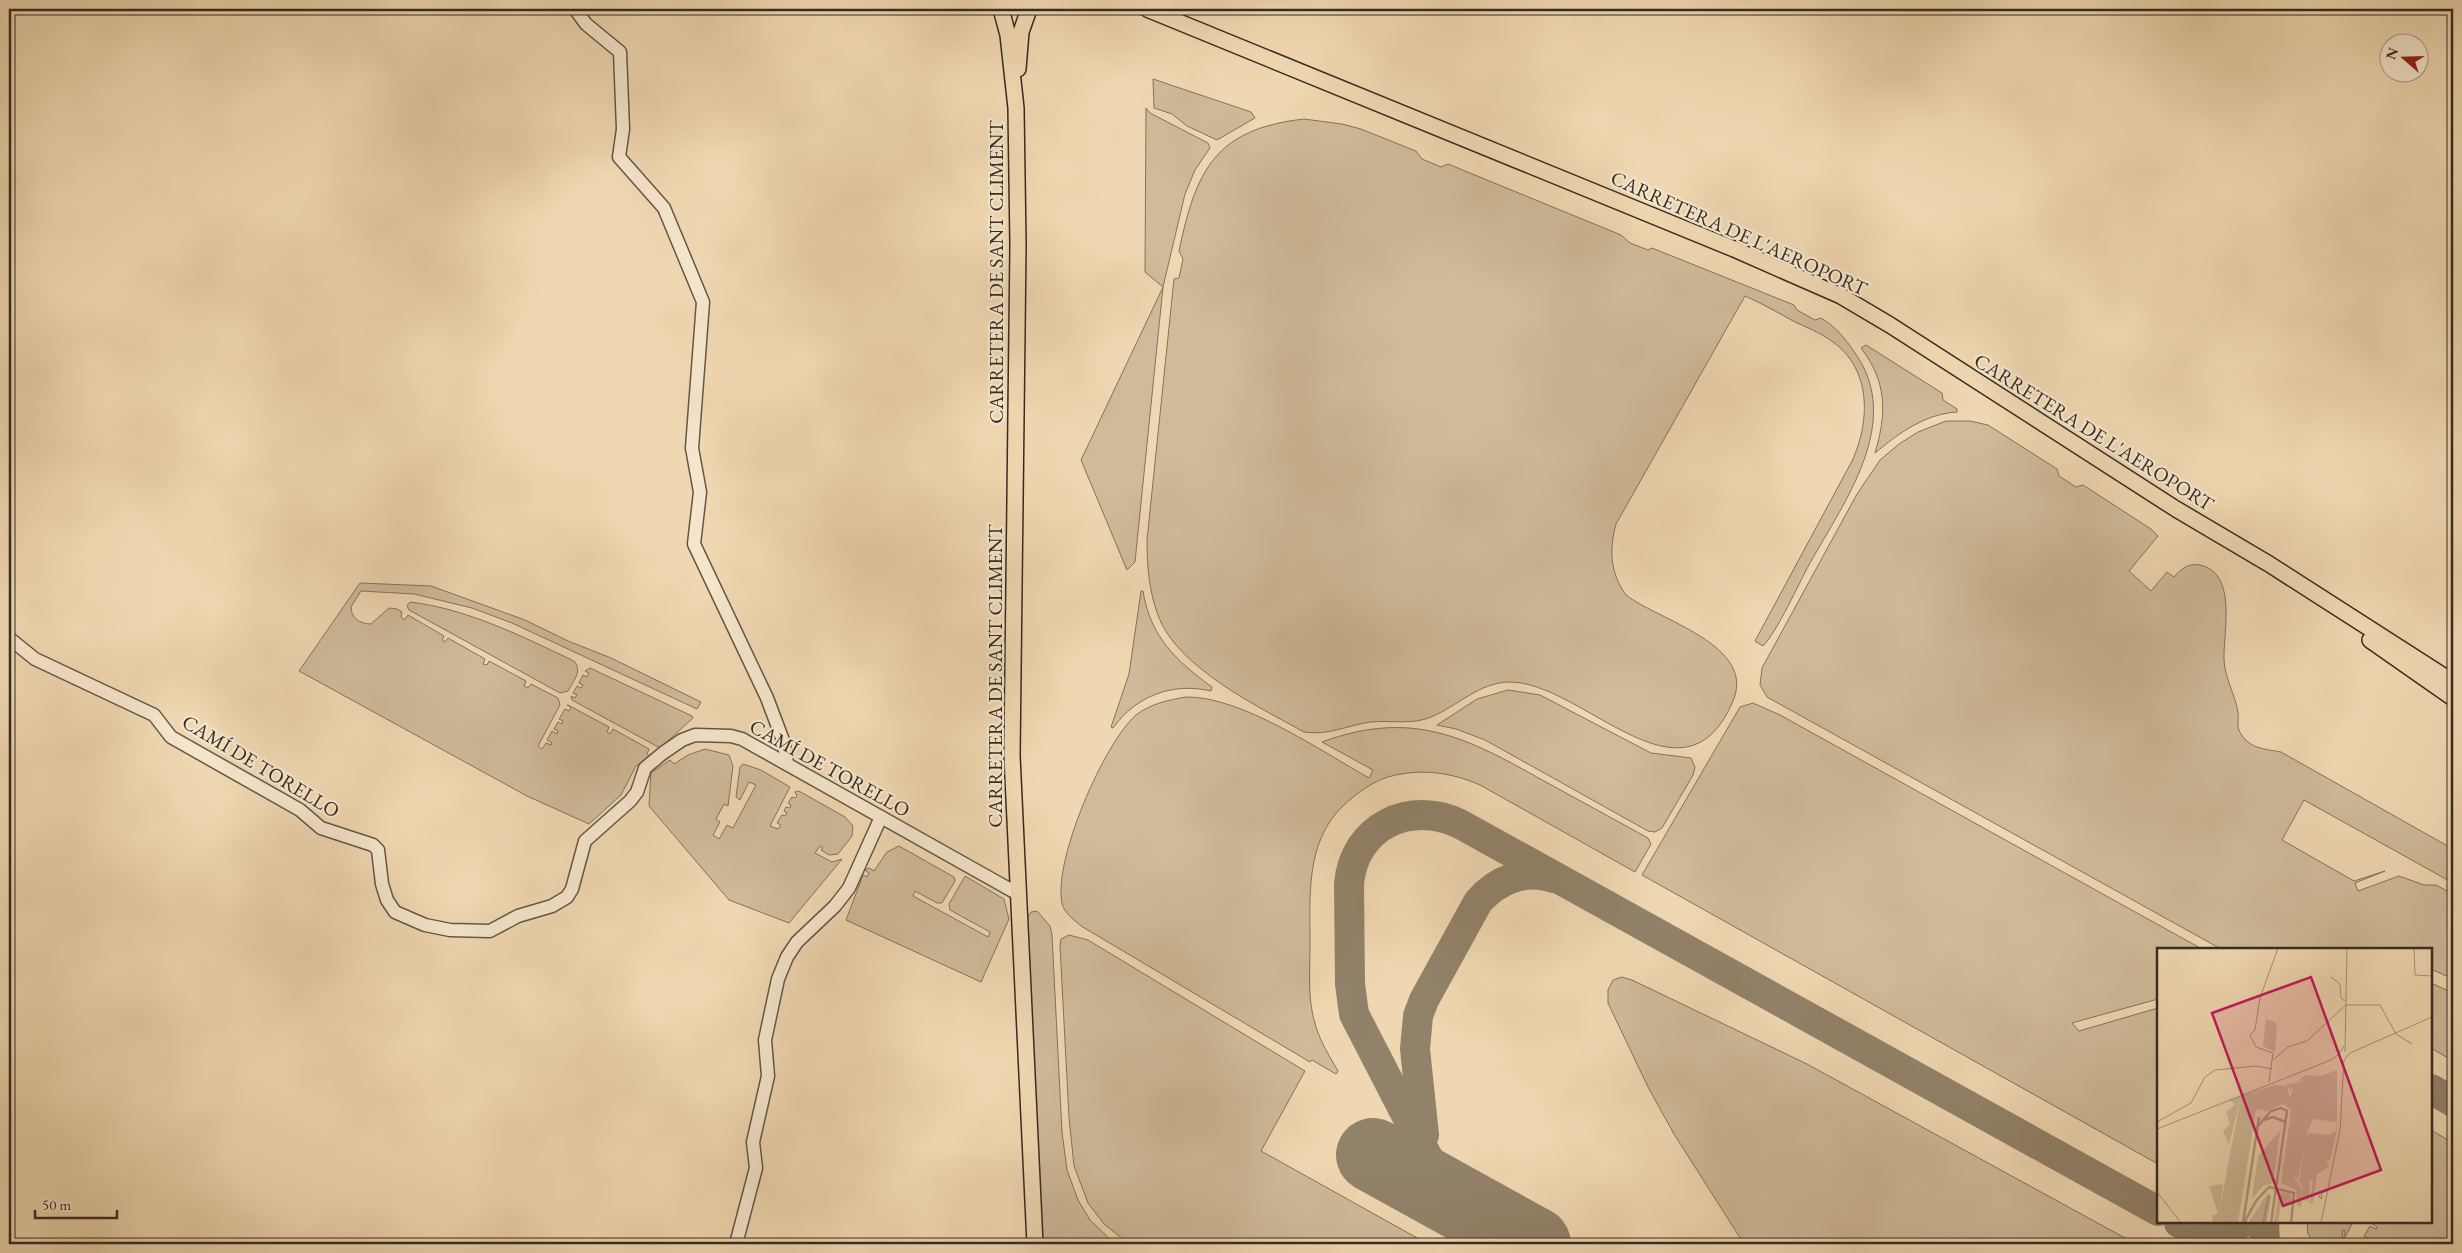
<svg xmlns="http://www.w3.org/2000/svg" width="2462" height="1253" viewBox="0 0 2462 1253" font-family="'EB Garamond',serif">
<rect width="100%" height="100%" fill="#efd7b1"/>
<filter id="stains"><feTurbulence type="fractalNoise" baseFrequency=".004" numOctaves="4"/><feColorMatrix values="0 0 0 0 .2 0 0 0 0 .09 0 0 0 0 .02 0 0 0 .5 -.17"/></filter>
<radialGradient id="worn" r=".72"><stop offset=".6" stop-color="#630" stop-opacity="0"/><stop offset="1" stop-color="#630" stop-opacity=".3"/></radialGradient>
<!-- green -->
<g fill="#cfba99" stroke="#82735e">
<polygon points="1153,79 1251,112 1255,118 1217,140 1187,126 1172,114 1154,108"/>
<polygon points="1146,108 1150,113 1208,143 1210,148 1195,170 1185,194 1163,287 1135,562 1127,570 1081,460 1163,287 1145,272"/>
<path d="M1304,119l38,5 19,5 55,22 6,8 19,8 7,-3 173,71 9,8 18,7 4,-2 142,57 3,5 18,10 6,-2c15,9 24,20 34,35 49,69 -11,149 -45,210 -12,22 -32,67 -47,83l-8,-5 97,-180c18,-39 20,-91 -19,-119 -12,-9 -27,-15 -40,-21 -16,-9 -32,-18 -48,-25l-129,228c-7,26 -6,49 10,71 32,25 131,50 107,106 -49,116 -151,-20 -224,-19 -31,1 -51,24 -78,35 -18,8 -41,3 -60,5 -23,3 -43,14 -67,10 -45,-25 -128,-65 -146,-117 -9,-24 -11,-49 -11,-75l27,-261 5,-1 4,-19 -4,-8c17,-81 36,-122 125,-132z"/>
<path d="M1866,345l76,48 1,7 14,9v3c-32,2 -58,21 -82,41 12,-40 12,-71 -14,-105z"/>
<path d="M1946,421h24l18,4 69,44 2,7 17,11 7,-2 68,44 7,7 -29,35 22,20 16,-19 7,5c7,-8 14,-14 26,-12 38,8 23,68 24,95 1,19 11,34 14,52 1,8 -2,15 3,22 9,15 25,15 40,18l172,97v34l-149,-83 -22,40 72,41 31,-10 -30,12 3,8 41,-15 25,9h12l17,9v85l-22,-10v-20h-210l-454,-252 -7,-12 2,-17 95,-174 23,-34 19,-16 19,-12z"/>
<path d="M360,583l71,3 94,34 43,21 43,17 90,44 -4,7 -185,-86 -40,-15 -58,-14 -53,-3 -10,16c0,11 9,17 20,17l18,-16 8,1 5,3 -1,5 3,3 4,-5 36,21 -2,4 3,2 3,-4 37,21 -2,5 4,1 2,-4 37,20 -2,5 4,2 3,-4 27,14 2,7 -22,41 4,3 4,-6 5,2 1,-2 -5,-3 5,-9 5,3 1,-3 -4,-2 4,-7 4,2 1,-3 -4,-2 6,-10 4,2 2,-4 -4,-2h1l41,22 -2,5 3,2 3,-5 36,20 -2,5 3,2 -14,10 -15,29 -32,29 -62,-28 -228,-125z"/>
<path d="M1141,591h2c7,45 33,70 69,96l-1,4c-39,-9 -75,5 -98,37l-2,-1 18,-53z"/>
<path d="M410,602c58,7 111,34 164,59 9,10 -1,20 -6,30l-8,2 -151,-83 -2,-4z"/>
<polygon points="590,668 692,716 693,718 660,748 572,700 571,696 575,698 577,695 573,693 577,686 581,688 583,685 579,683 583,675 587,677 589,673 585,671"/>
<polygon points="1508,690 1540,695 1651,753 1691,758 1695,767 1693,775 1662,828 1655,832 1648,831 1485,740 1456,729 1437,725 1477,699"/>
<path d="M1186,697c55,-1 135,54 183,81l4,-8 -51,-28c90,-33 144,-5 222,39 35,19 69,38 104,57l3,6 -16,28 -155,-87c-30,-13 -60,-17 -92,-8 -13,4 -25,12 -36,21 -47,37 -42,92 -42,146 0,28 -3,56 6,83 5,16 14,30 22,44l-2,3 -24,-14 -2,2 -229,-136c-8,-7 -17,-13 -19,-23 -9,-43 42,-160 74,-188 14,-11 32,-15 50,-18z"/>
<polygon points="1753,703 1780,715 2202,949 2158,949 2158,999 2072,1023 2079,1031 2158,1008 2158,1164 1642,875 1740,707"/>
<polygon points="705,749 729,755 733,766 728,806 724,804 716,819 720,822 713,835 719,839 727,825 733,828 756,785 749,782 740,800 736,797 740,767 743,764 761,770 790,787 770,826 778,829 781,825 777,823 782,815 785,816 787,813 784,811 786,807 790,808 791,805 788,803 792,797 795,798 797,796 795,792 799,791 845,817 853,826 852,836 838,854 829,855 821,850 823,848 820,846 815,853 832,862 842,859 789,923 729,900 649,806 651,773 670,760 674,764 688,755"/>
<polygon points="899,846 954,877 955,881 942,903 937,903 915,891 913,896 988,937 990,932 950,910 949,904 965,876 1004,899 1009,919 981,982 846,920 863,875 867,877 869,873 865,870 869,868 874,871 887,852"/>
<polygon points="1037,911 1050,926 1052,935 1062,1132 1067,1170 1078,1200 1090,1220 1115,1244 1042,1244 1026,920 1031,912"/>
<polygon points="1069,935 1088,940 1305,1071 1261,1151 1428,1244 1129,1244 1104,1224 1088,1203 1074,1166 1069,1117 1060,946 1061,939"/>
<polygon points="1622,977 1632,980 1807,1064 2136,1244 1744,1244 1674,1134 1648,1087 1608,1003 1608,990 1613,980"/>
<polygon points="2431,983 2453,993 2453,1061 2431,1048"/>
<polygon points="2431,1130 2453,1143 2453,1231 2446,1244 2360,1244 2363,1239 2369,1242 2370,1239 2364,1236 2370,1226 2376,1229 2377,1227 2371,1223 2372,1222 2431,1222"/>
<polygon points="2307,1222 2353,1222 2343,1241 2345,1231 2343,1230 2341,1244 2315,1244 2308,1234"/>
</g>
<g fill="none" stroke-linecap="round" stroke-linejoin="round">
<!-- taxiway -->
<g stroke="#92826a" stroke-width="30">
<polyline points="2431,1089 2453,1102"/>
<path d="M1424,1135l-9,-86 3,-33 6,-16 54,-98c19,-22 47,-34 76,-24"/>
<path d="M1467,1207l-16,-14 -17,-24 -80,-155 -4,-30 -1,-100c5,-58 61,-84 111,-60l698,387"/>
<polyline points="2264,1222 2265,1244"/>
<path d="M2179,1223c22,8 43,9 65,-1"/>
</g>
<!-- runway -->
<polyline stroke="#92826a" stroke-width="74" points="1373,1155 1534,1244"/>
<defs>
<g id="minor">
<polyline points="575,9 586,24 620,52 623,129 619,157 664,208 703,302 692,448 700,492 694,544 767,698 784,743 787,764"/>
<polyline points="9,638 35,659 154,715 171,737 300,810 321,828 373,845 378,850 382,884 387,900 395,912 425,925 450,930 490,931 518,916 552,906 567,897 572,889 585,841 630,801 637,792 645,768 663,753 682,740 695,735 731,736 742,739 1018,894"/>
<polyline points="736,1244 756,1168 753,1142 768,1076 765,1040 778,979 787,957 797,942 835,906 849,888 881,817"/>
</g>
<g id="major">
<polyline points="1001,9 1008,35 1016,108 1018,245 1012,756 1035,1244"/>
<polyline points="1147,9 1734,249 1841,296 1890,325 2176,509 2269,564 2453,682"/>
<polyline points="1018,69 1021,32 1029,9"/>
<polyline points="2370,640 2453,698"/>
</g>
</defs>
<!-- minor casing -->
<use href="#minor" stroke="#635746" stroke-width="15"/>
<!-- major casing -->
<use href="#major" stroke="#342c23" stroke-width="18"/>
<!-- minor -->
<use href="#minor" stroke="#f5e5cc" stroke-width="12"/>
<!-- major -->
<use href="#major" stroke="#efd7b1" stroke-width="15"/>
</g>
<g text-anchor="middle" stroke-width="4.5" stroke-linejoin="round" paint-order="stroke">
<!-- street labels -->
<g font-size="20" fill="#342c23" stroke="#f5e5cc">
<text transform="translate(1739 233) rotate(24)" y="7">CARRETERA DE L'AEROPORT</text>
<text transform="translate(996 272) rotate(-90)" y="7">CARRETERA DE SANT CLIMENT</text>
<text transform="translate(2094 432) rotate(32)" y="7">CARRETERA DE L'AEROPORT</text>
<text transform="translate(995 676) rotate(-90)" y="7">CARRETERA DE SANT CLIMENT</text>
<text transform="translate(261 766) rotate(31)" y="7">CAMÍ DE TORELLO</text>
<text transform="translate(830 768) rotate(29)" y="7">CAMÍ DE TORELLO</text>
</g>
</g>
<!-- overview -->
<g transform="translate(2157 948)">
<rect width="275" height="275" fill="#efd7b1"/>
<path d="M109,71l9,3 2,5 -2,25 -12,-6zM180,122v60l-7,30 -4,2 3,5 -12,7 -4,29 -3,1 3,-24h-3l-1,24v-3l-6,-1v-11l-4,-8 7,-43 -8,41 -5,-4 10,16 -2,16 -4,-2 -1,-15 -15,-7 10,-73 -8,-6 -19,8 2,-9 -2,7 -8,-1 -18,114h-25l-1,-7 6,-3 -9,-27 14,-2 -4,29 22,-117 -12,49 -6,-14 7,-7 -4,-12 9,-8 -6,-4 45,-15 13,1 3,12 4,-12 -3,5 -2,-4 -4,-2 24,-5 -11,1 7,-6 16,1zM156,171l24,3 -1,9 -7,4 -19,-2 -4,3zM123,183l-7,52 -10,3 -11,13 6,-43zM125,244l9,3v9h-10l-3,19h-4l4,-27zM111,245l3,2 -4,28h-19z" fill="#cfba99" fill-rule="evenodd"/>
<path fill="none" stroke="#af9d81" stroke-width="2.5" d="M107,172l9,-3 13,5M101,178l13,-15 10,-3 6,3 -16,112M86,275l16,-106M87,275l12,-22 13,-14 25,6 -3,30M106,275l6,-27"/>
<path fill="none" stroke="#a49378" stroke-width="1" d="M257,0l1,27 17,1M174,29l9,7 1,14 4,3M188,104l2,-104M116,112l15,-13 19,-6 39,-36h34l16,29 16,10M112,134l4,-29 -17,-6 -6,-12 5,-5 5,-32 18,-50M0,174l34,-19 14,-26 10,-7 41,-4 16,3M0,181l174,-69 7,-5 6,-9M0,244l24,31M165,247l-1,4 -2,-3 6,-5M164,275l19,-93 4,-70 6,-7 82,-36"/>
<path fill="#c2185b" fill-opacity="0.15" stroke="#c2185b" stroke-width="2.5" d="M154,29l70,193 -98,36 -71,-193z"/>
<rect width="275" height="275" fill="none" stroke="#342c23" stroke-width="2.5"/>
</g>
<!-- margin -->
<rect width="2462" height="1253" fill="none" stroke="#efd7b1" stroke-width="30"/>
<rect x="10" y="10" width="2442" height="1233" fill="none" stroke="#342c23" stroke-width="2.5"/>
<rect x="15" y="15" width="2432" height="1223" fill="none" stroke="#342c23"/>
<!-- north arrow -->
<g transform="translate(2404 58) rotate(290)"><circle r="24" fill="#f5e5cc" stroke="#a89b88"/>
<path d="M0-4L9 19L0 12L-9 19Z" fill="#8f2418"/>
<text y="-8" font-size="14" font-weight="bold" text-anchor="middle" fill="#342c23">N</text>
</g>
<!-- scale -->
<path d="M35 1210v8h82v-8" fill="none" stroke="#342c23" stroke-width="2.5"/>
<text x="42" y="1210" font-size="15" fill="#342c23" stroke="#f5e5cc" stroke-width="4" paint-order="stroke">50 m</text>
<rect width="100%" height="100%" filter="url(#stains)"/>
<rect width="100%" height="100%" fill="url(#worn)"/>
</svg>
